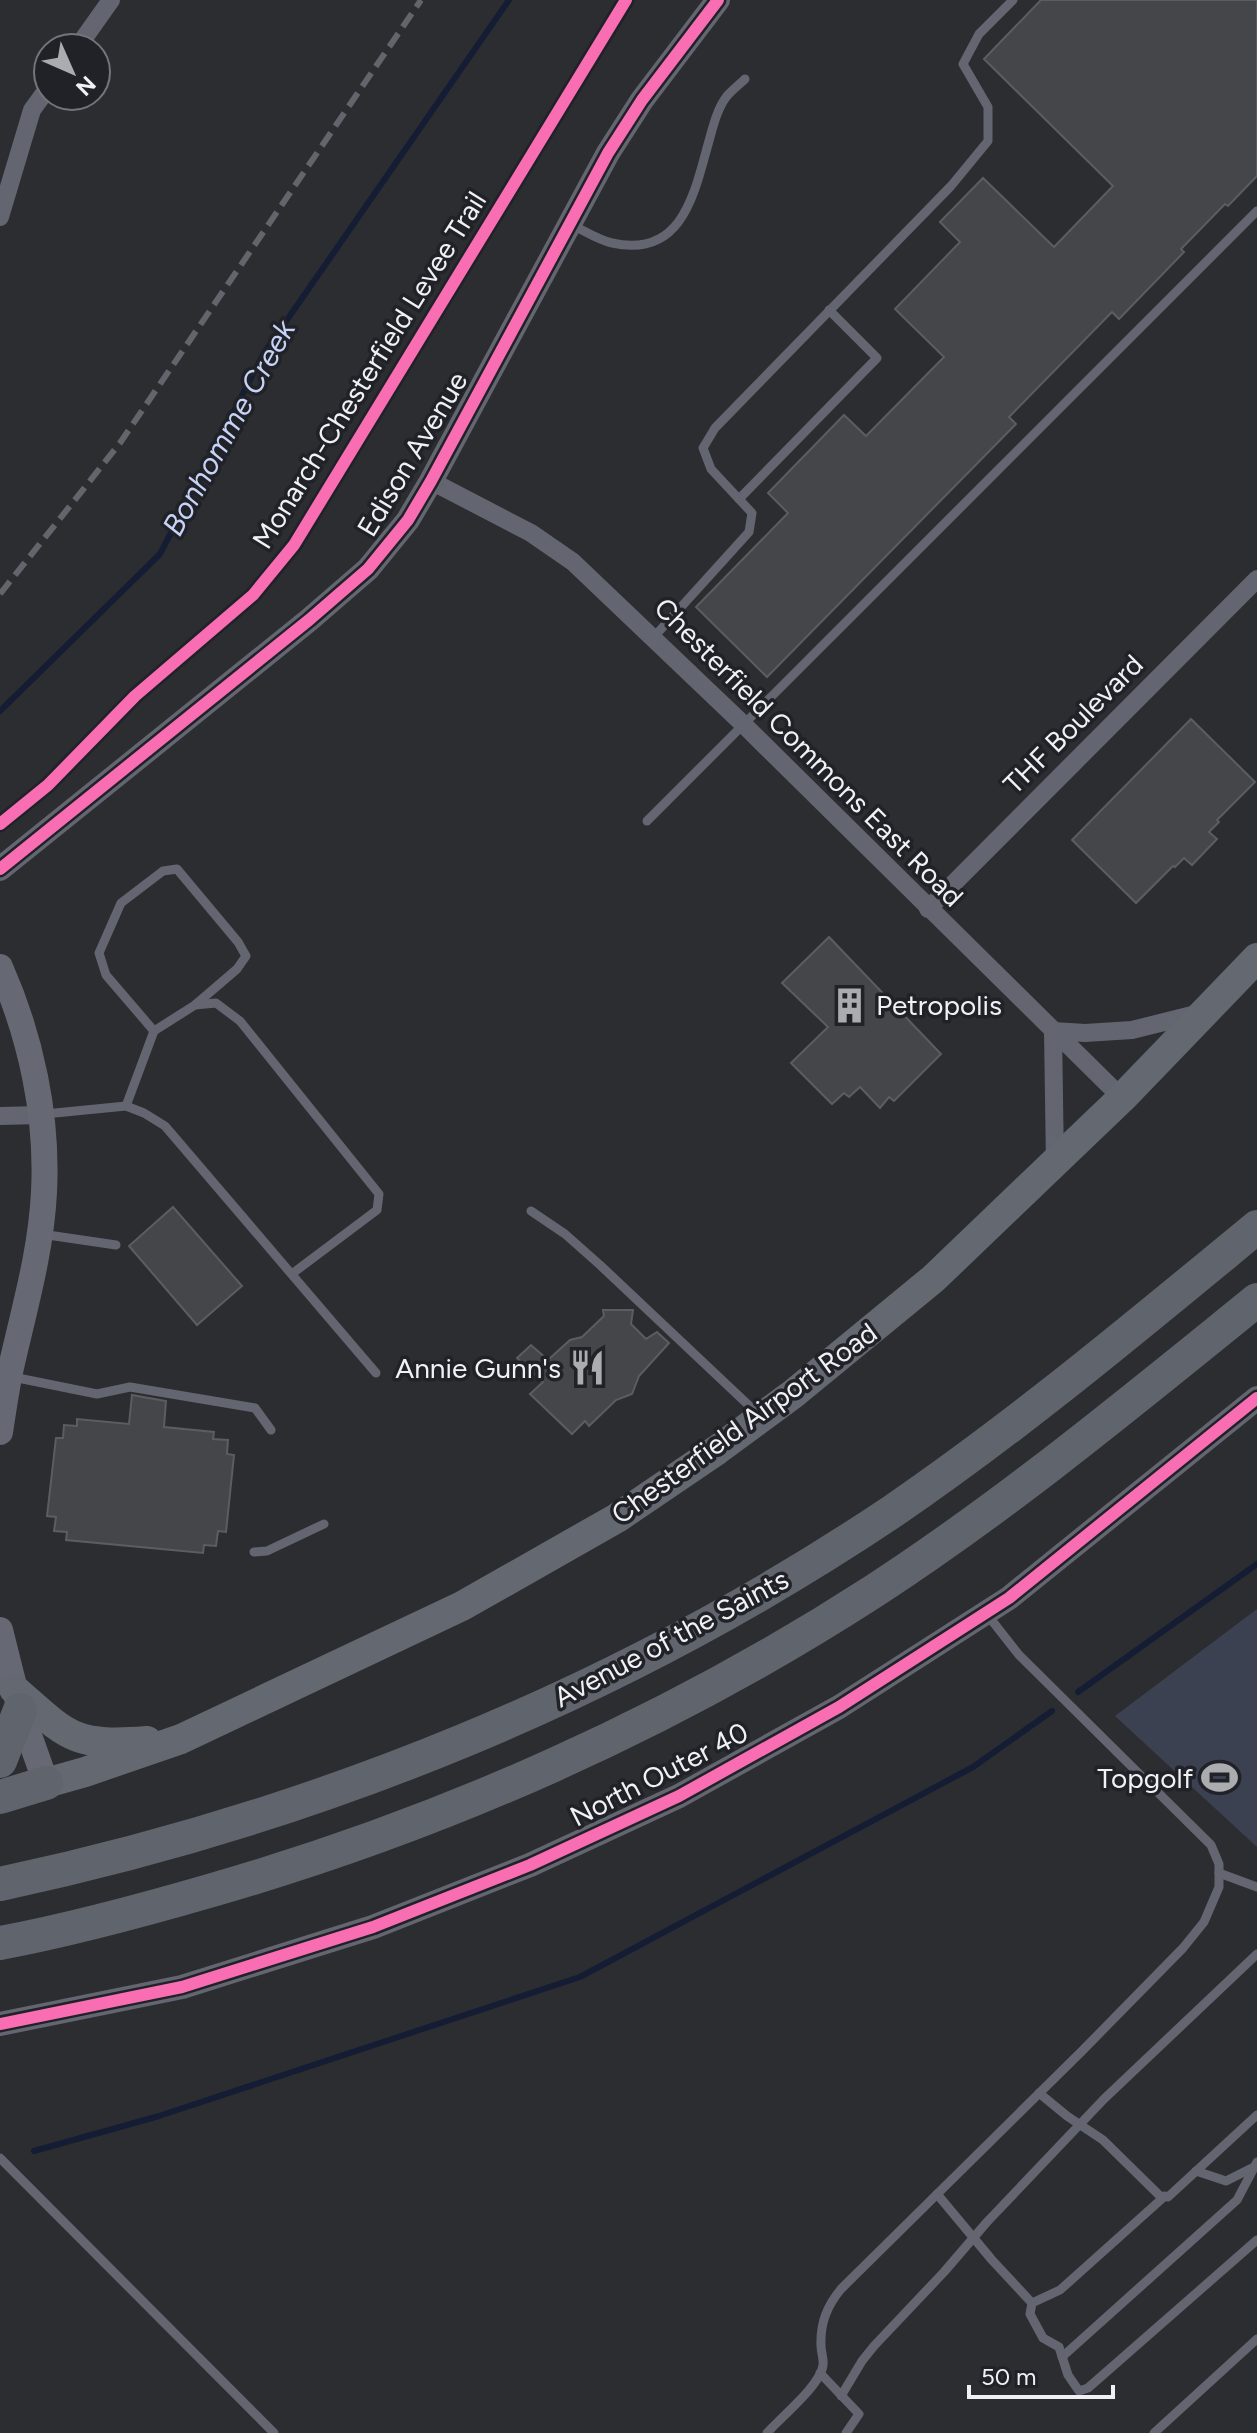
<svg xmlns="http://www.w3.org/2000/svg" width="1257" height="2433" viewBox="0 0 1257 2433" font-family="Figtree,sans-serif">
<rect width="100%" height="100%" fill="#2c2d30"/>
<!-- green -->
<polygon fill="#3c4152" points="1257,1609 1257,1847 1115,1716"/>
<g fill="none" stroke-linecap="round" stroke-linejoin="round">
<!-- stream -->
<g stroke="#151d35" stroke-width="6">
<polyline points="0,711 160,554 264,353 509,0"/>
<polyline points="1078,1692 1257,1564"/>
<polyline points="34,2151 159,2116 580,1977 973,1767 1052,1711"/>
</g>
</g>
<!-- building -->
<g fill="#454649" stroke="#5c5d60" stroke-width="2">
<polygon points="1041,0 1257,0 1257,176 1228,206 1225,204 1181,249 1184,252 1119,319 1112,312 1009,417 1016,424 767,677 696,607 788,513 768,493 844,415 866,436 944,357 895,309 960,242 940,222 983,178 1054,247 1113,186 984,59"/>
<polygon points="1191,719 1255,782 1217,820 1219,822 1209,832 1217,839 1192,865 1184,858 1175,867 1173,866 1136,903 1072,840"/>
<polygon points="829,937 941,1054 894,1101 889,1097 880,1108 860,1087 849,1097 844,1093 832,1104 791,1063 828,1027 782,983"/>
<polygon points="173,1207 242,1286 197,1325 129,1246"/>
<polygon points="603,1310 633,1310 631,1324 646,1339 657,1332 669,1343 639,1376 632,1394 616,1400 589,1426 585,1421 572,1434 530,1394 543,1382 517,1358 531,1345 548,1360 570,1340 582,1337 604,1316"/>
<polygon points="132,1395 166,1401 164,1427 214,1432 213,1439 228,1440 227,1454 234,1455 226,1532 218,1531 216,1546 204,1545 203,1553 66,1540 67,1532 54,1531 56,1517 47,1516 56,1438 63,1438 64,1425 77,1426 77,1419 129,1424"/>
</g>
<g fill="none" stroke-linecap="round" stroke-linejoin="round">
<!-- service -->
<g stroke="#636670" stroke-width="9">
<path d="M572,225c13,6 26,15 40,18 67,15 81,-43 95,-95 5,-17 9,-38 20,-52 5,-6 13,-12 18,-17"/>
<polyline points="739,499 877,358 829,310"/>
<polyline points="653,638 749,532 752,513 711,469 703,448 715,428 951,186 988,141 988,107 963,64 979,34 1013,0"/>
<polyline points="647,821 1257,211"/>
<polyline points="154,1031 106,975 99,953 121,903 163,871 177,869 238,942 246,956 237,969 195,1005"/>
<polyline points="126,1106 154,1031 195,1005 216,1003 240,1021 379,1194 377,1210 293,1273"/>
<polyline points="45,1114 126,1106 144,1113 165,1126 376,1373"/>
<polyline points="531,1211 565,1234 600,1265 759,1415"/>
<polyline points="41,1234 116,1245"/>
<polyline points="13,1377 97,1394 130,1387 255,1408 271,1430"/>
<polyline points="254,1552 267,1551 324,1524"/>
<polyline points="1219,1873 1257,1887"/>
<polyline points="1039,2093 1067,2116 1103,2140 1160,2196 1168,2197 1257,2115"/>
<polyline points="0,2158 274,2433"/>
<polyline points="1196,2171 1226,2181 1254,2167"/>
<polyline points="937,2194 992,2260 1032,2303 1060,2290 1165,2196"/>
<polyline points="1032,2303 1030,2314 1043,2338 1059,2347 1068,2375 1079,2391 1088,2388 1257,2240"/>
<polyline points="1062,2357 1237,2200 1257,2162"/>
<polyline points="820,2373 859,2414 846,2433"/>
<polyline points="841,2396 862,2361 874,2346 944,2272 987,2222 1104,2099 1257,1954"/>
<path d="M767,2433c14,-16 54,-48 56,-68 1,-6 -2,-13 -2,-19 -1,-23 6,-40 20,-57l241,-238 101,-103 21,-26 15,-35v-23l-8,-19 -192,-190 -33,-42"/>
<polyline points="1154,2433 1257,2339"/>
</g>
<!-- minor -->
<g stroke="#636670" stroke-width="18">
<polyline points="77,48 111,0"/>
<polyline points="0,217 32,110 48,88"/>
<polyline points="431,481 531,533 573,562 744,725 1122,1098"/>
<polyline points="928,909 1257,579"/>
<polyline points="1053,1031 1085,1033 1132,1030 1200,1013"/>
<polyline points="1053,1031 1055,1164"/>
<polyline points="0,1116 41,1115"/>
</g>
<!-- tertiary -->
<g stroke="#636670" stroke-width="24">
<polyline points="0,869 309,620 368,569 408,520 431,481 608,153 642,100 718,0"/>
<polyline points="0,2024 182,1987 373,1927 530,1865 679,1796 839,1707 1009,1598 1257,1398"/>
</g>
<!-- secondary -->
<g stroke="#666973" stroke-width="26">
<path d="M0,967c31,70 48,149 44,225 -3,62 -21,121 -34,180 -4,20 -7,40 -10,60"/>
<polyline points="0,1630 20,1710 46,1783"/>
</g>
<!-- primary -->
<g stroke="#636871" stroke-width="30">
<path d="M14,1689c54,47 58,58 133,52"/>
<polyline points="46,1783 85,1772 181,1739 462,1606 617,1518 717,1450 793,1394 933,1279 1122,1098 1257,958"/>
</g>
<!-- motorway -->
<g stroke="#60646c" stroke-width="34">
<polyline points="0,1761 20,1710"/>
<polyline points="0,1797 46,1783"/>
<path d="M0,1884c319,-68 622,-191 893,-373 127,-87 245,-186 364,-284"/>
<path d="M0,1943c70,-13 140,-32 209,-52 234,-67 461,-168 665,-300 135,-88 258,-190 383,-291"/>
</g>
<!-- rail -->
<polyline stroke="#63656c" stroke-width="6" stroke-dasharray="16 8" stroke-linecap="butt" points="0,594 120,443 421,0"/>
<defs>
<g id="cycleway">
<polyline points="0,824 48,785 135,696 253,595 294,545 626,0"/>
<polyline points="0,869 309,620 368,569 408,520 431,481 608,153 642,100 718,0"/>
<polyline points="0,2024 182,1987 373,1927 530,1865 679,1796 839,1707 1009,1598 1257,1398"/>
</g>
</defs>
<!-- cycleway casing -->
<use href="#cycleway" stroke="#202228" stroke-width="17"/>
<!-- cycleway -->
<use href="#cycleway" stroke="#f96db3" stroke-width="12"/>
</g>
<!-- icons -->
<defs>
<symbol id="building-bare" viewBox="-9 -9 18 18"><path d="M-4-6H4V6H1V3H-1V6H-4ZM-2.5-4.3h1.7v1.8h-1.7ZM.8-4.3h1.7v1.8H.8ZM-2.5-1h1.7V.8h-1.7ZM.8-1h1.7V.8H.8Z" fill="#abacb0" stroke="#202228" stroke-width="2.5" paint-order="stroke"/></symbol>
<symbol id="restaurant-bare" viewBox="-9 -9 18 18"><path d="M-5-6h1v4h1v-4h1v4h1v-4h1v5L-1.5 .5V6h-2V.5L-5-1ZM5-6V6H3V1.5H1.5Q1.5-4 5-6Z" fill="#abacb0" stroke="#202228" stroke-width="2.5" paint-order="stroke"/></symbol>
<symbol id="stadium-bare" viewBox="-9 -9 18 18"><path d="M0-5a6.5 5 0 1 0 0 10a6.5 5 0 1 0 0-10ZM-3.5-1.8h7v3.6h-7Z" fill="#abacb0" stroke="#202228" stroke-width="2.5" paint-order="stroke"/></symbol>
</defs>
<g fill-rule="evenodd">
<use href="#building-bare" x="824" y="980" width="51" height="51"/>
<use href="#restaurant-bare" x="562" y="1342" width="51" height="51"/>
<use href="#stadium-bare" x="1194" y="1752" width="51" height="51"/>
</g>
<g text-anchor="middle" stroke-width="7" stroke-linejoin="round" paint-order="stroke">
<!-- street labels -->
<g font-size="28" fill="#eff1f5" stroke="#202228">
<text transform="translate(369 370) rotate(-58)" y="10">Monarch-Chesterfield Levee Trail</text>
<text transform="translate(412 454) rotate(-59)" y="10">Edison Avenue</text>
<text transform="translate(1073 724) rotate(-45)" y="10">THF Boulevard</text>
<text transform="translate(809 752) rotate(45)" y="10">Chesterfield Commons East Road</text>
<text transform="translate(744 1423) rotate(-36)" y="10">Chesterfield Airport Road</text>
<text transform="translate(671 1638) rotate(-28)" y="10">Avenue of the Saints</text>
<text transform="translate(659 1774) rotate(-27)" y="10">North Outer 40</text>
</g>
<!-- poi labels -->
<g font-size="28" fill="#eff1f5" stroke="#202228" text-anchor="end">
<text x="876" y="1015" text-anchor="start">Petropolis</text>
<text x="561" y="1378">Annie Gunn's</text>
<text x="1193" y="1788">Topgolf</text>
</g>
<!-- water labels -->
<g font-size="30" font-style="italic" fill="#c7d3f6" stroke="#202228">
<text transform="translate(229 428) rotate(-61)" y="10">Bonhomme Creek</text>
</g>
</g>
<!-- north arrow -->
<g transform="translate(72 72) rotate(135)"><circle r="38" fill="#202228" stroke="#73757a" stroke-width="2"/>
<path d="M0-6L14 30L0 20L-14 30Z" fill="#abacb0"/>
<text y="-12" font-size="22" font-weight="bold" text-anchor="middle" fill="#eff1f5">N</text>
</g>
<!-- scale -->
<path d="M969 2385v12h144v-12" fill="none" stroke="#eff1f5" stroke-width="4"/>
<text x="981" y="2385" font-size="24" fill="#eff1f5" stroke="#202228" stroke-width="6" paint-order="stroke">50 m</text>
</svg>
